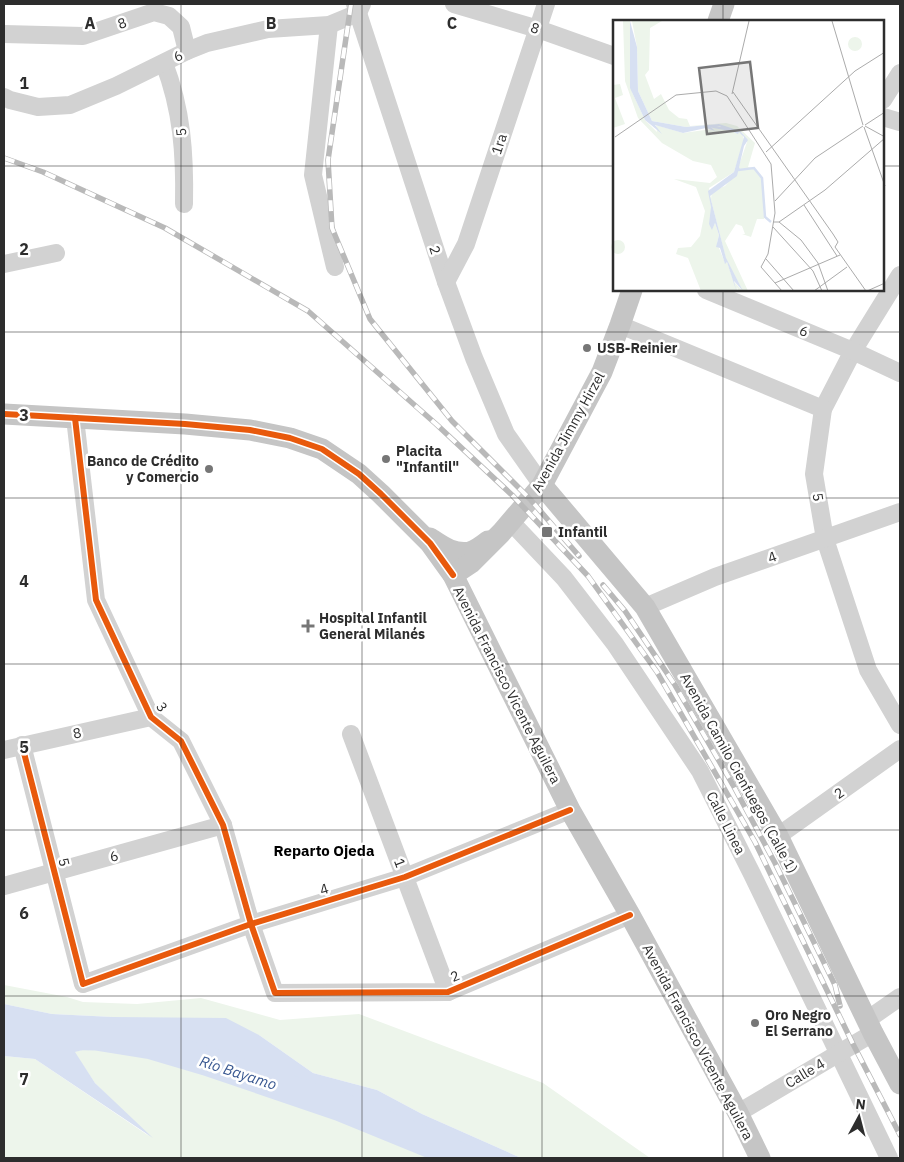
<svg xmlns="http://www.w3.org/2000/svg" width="904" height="1162" viewBox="0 0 904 1162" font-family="'IBM Plex Sans',sans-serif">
<rect width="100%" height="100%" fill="#fff"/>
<!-- green -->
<g fill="#edf5eb">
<polygon points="4,985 67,997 83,1002 137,1004 201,998 280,1020 359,1014 543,1083 650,1158 521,1158 422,1114 377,1090 313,1073 259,1035 113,1017 52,1014 4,1004"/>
<polygon points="137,1036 228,1054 352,1101 440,1158 4,1158 4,1056 35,1059 149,1136 95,1083 74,1052"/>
</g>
<!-- water -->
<polygon fill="#d7e0f2" points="4,1004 52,1014 113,1017 226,1018 259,1035 313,1073 377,1090 422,1114 521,1158 440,1158 352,1101 228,1054 137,1036 75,1052 95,1083 153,1138 35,1059 4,1056"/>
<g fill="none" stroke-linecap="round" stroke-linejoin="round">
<!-- river -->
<polyline stroke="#d7e0f2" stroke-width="29" points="4,1035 44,1035 96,1036 152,1045 206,1061 341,1107 434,1145 462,1158"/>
<!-- minor -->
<g stroke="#d2d2d2" stroke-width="18">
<polyline points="355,4 446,282 474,358 506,434 542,485"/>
<polyline points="454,4 538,29 614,56"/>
<polyline points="329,25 313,175 335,267"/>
<polyline points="4,34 83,36 154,12 169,16 181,27 187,51"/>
<path d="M164,63c18,47 21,91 20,141"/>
<polyline points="4,97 10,100 38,107 70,105 116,86 187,51 207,43 268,29 329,25 358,13 362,4"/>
<polyline points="883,100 900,73"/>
<polyline points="883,117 900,122"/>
<polyline points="4,264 56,253"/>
<polyline points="900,275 853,351 823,409 814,474 825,539 868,670 900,725"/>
<polyline points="446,282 466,244 546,4"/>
<polyline points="706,290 853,351 900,373"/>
<polyline points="620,325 823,409"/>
<polyline points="75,418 96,600 151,717 181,741 223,825 251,924 275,993 448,992 630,915"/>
<polyline points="511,522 564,578 615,644 700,771 752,874 889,1158"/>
<polyline points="645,607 715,577 900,512"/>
<polyline points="351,734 448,992"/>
<polyline points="22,745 83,984 251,924 405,877 570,810"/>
<polyline points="4,750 151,717"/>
<polyline points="778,836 900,749"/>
<polyline points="4,886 223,825"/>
<polyline points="867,1020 900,997"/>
<polyline points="738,1113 873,1033"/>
</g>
<!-- major -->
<g stroke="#c5c5c5" stroke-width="21">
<polyline points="718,21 724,4"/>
<polyline points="4,414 185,424 250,430 290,438 322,449 359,474 381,494 430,543 453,575 570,810 630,915 738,1113 760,1158"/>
<polyline points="542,485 645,607 778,836 873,1033 900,1084"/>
<path d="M430,538c12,8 24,17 40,14 6,-2 13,-7 18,-11"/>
<polyline points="453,575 471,563 501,533 542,485 602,372 620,325 632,290"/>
</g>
<defs>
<g id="rail">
<polyline points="351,4 328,160 332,228 370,319 452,421 530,499 579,556"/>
<polyline points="4,158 43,172 165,228 308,311 436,424 512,495 588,576 657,672 755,842 853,1044 900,1135"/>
<polyline points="603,585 625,611 675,685 733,785 775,863 835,985 840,1006"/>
</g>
</defs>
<!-- rail casing -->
<use href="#rail" stroke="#b9b9b9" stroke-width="5.5"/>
<!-- rail -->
<use href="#rail" stroke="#fff" stroke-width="4" stroke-dasharray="11" stroke-linecap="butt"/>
<defs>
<g id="cycleway">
<polyline points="4,414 185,424 250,430 290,438 322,449 359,474 381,494 430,543 453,575"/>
<polyline points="75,418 96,600 151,717 181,741 223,825 251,924 275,993 448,992 630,915"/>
<polyline points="22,745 83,984 251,924 405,877 570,810"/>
</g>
</defs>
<!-- cycleway casing -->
<use href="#cycleway" stroke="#fff" stroke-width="9"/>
<!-- cycleway -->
<use href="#cycleway" stroke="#e8590c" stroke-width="6"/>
</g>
<!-- grid -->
<path fill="none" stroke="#2d2d2d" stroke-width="1" stroke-opacity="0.55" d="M181,4v1154M362,4v1154M542,4v1154M723,4v17M4,166h610M883,166h17M723,290v868M4,332h896M4,498h896M4,664h896M4,830h896M4,996h896"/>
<!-- markers -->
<g fill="#767676" stroke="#fff" stroke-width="2">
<circle cx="587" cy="348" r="5"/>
<circle cx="386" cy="459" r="5"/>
<circle cx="209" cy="469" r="5"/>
<rect x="541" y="526" width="12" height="12" rx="2.5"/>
<path d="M305.5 618.5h5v5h5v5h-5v5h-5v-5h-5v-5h5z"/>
<circle cx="755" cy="1023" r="5"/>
</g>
<g text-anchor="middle" stroke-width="5" stroke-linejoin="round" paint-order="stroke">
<!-- street labels -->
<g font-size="14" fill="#2d2d2d" stroke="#fff">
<text transform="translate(122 23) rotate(-20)" y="5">8</text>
<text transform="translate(535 28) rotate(18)" y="5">8</text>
<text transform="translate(178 56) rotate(-26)" y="5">6</text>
<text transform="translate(181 132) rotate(-96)" y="5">5</text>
<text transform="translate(499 144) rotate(-72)" y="5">1ra</text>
<text transform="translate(435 250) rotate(72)" y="5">2</text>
<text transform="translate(804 331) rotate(23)" y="5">6</text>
<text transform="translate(568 432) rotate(-61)" y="5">Avenida Jimmy Hirzel</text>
<text transform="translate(818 497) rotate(81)" y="5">5</text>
<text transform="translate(772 557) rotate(-19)" y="5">4</text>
<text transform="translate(507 685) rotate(63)" y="5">Avenida Francisco Vicente Aguilera</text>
<text transform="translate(162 707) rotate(54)" y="5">3</text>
<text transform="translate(77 733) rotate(-12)" y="5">8</text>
<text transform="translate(739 773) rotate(61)" y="5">Avenida Camilo Cienfuegos (Calle 1)</text>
<text transform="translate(839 793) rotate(-35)" y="5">2</text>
<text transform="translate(726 823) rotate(63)" y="5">Calle Linea</text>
<text transform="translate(114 856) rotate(-15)" y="5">6</text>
<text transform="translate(64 862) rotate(76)" y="5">5</text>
<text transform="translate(400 863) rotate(69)" y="5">1</text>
<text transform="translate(324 889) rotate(-17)" y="5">4</text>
<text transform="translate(455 976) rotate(-23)" y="5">2</text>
<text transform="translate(698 1042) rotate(62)" y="5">Avenida Francisco Vicente Aguilera</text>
<text transform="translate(805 1073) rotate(-31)" y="5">Calle 4</text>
</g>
<!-- poi labels -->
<g font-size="14" font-weight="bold" fill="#2d2d2d" stroke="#fff" text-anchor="start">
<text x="597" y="353">USB-Reinier</text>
<text x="396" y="456">Placita<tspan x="396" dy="16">"Infantil"</tspan></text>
<text x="199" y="466" text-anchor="end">Banco de Crédito<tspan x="199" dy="16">y Comercio</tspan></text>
<text x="558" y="537">Infantil</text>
<text x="319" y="623">Hospital Infantil<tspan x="319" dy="16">General Milanés</tspan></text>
<text x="765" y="1020">Oro Negro<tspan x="765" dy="16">El Serrano</tspan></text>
</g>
<!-- neighbourhood labels -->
<g font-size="15" font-weight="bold" fill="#000" stroke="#fff">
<text x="324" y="856">Reparto Ojeda</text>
</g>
<!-- water labels -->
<g font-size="15" font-style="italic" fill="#395891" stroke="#fff">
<text transform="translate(238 1073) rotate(18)" y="5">Río Bayamo</text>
</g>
</g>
<!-- overview -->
<g transform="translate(613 20)">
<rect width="271" height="271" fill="#fff"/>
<path d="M10,1h7l2,71 13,28 12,12 -1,-7 27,8 29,-4 2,-3 10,1 -5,-3 -33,3 -34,-6 -14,-30 -1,-44 -5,-26h30l-12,7 -1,42 -4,5 9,24 7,-5 8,16 10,8 8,1 3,7 36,-3 11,3 18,17 -7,24 6,1 8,10 2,41h-7l-6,18 -9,-3h3l-3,-8 -6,-2 -11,17 23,50h-10l-1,-4v4h-36l-13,-33 -12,-4 2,-6 13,-1 9,-11 5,-25 -9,-24 -22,-8 36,4 7,-6 -6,-12 -18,-4 -31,-18 -24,-25 -13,-37zM129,113l5,9 -11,32 -11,12 -13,5 -1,8 -2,-11 25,-16 10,-32zM98,180l15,59 16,31 -8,-8 -7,-20 -2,1 -8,-20 2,-8 -4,-12 -3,6zM235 24a7 7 0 1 1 14 0a7 7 0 1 1-14 0ZM7,64l3,11 -8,3 10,26 -12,4v-43zM-2 227a7 7 0 1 1 14 0a7 7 0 1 1-14 0Z" fill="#edf5eb" fill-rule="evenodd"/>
<path d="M17,1l7,26 1,44 14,30 34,6 33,-3 21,7 8,9 -4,6 -7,30 -27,20 16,62 17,33 -9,-10 2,9 -9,-28 -2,2 -5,-16 -4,-1 3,-12 -4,-12 -3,7 -3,-6 2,-17 -3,-16 26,-19 10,-35 -5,-5 -1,2 -19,-8 -8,1 4,4 -9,-3 -23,5 -28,-8 7,9 -17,-14 -15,-32z" fill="#d7e0f2"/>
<path fill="none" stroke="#d7e0f2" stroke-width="2.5" d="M96,106l23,4M125,148l1,2 15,-2 8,10 3,39 6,5"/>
<path fill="none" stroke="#ababab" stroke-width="1" d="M219,1l31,104M120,72l100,142 5,8 -3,5 31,44M119,74l17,-73M252,105l20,-13M252,106l20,11M251,107l21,59M2,117l61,-42 40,-4 11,5 44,68 4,49 -7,41 -7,13 21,24M153,132l89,-81 30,-19M162,181l40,-43 48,-32M191,185l33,51M160,202h6l22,18 17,23 10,28M166,202l46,-32 60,-52M160,207l40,44 9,20M153,239l28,32M162,263l65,-28M201,271l33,-24M254,271l18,-8"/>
<path fill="#767676" fill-opacity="0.15" stroke="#767676" stroke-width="2.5" d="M137,42l8,66 -51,6 -8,-66z"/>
<rect width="271" height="271" fill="none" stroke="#2d2d2d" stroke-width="2.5"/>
</g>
<g font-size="16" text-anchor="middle" font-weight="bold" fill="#2d2d2d" stroke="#fff" stroke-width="5" stroke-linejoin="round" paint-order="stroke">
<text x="90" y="29">A</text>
<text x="271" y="29">B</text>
<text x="452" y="29">C</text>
<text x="24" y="89">1</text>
<text x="24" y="255">2</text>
<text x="24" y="421">3</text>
<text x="24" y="587">4</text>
<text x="24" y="753">5</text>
<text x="24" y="919">6</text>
<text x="24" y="1085">7</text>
</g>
<!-- border -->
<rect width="904" height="1162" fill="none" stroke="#2d2d2d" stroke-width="10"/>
<!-- north arrow -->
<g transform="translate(859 1117) rotate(7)" stroke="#ffffff" stroke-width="4" paint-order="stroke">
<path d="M0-4L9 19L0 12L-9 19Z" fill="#2d2d2d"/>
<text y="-8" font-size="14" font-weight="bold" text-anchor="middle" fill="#2d2d2d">N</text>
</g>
</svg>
